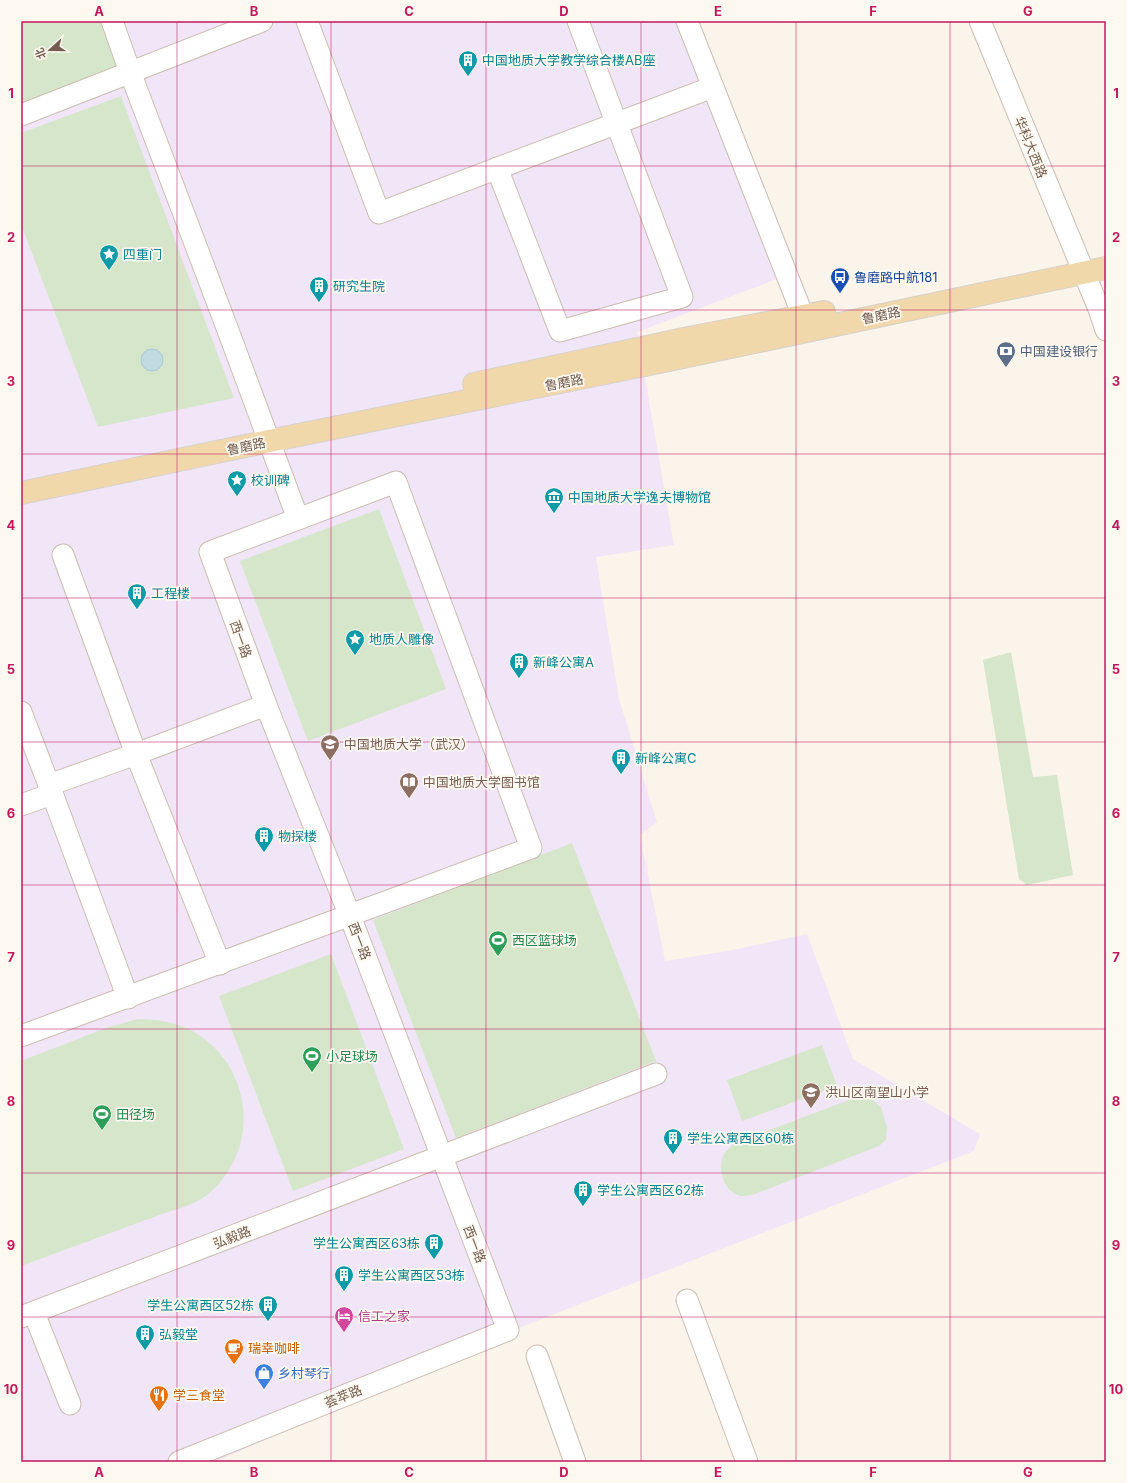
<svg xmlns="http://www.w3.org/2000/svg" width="1127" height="1483" viewBox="0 0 1127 1483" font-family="Inter,'Noto Sans SC',sans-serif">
<rect width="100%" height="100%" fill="#faf4ea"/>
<!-- education -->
<polygon fill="#f1e6f7" points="21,21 698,21 798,271 637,332 674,545 596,557 619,699 657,822 640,835 665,961 728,951 807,934 853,1059 980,1134 974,1151 521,1327 215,1462 21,1462"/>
<!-- green -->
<g fill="#d5e6ca">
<polygon points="21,21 112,21 130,72 21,114"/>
<polygon points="121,96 234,398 98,427 21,224 21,133"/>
<polygon points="379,509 446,689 308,741 240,561"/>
<polygon points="1011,652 1033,777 1057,775 1073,875 1027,885 1019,879 983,660"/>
<polygon points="572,843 656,1061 456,1138 373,920"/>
<polygon points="331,954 404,1149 293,1191 219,996"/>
<path d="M138,1019c19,0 39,3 56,13 60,35 67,119 13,163 -13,10 -30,14 -45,19l-141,52v-205l85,-33z"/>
<polygon points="822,1045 837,1086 742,1121 727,1080"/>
<path d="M857,1097l13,1 11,9 6,21 -1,12 -7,6 -124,48c-4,1 -9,2 -13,2 -17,-2 -25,-25 -19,-40 3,-6 9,-10 14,-14z"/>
</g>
<!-- water -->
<circle fill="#c0dce2" stroke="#a8cbd2" cx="152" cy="360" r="11"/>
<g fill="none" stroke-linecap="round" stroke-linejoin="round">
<defs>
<g id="minor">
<polyline points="112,21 130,72 229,333 298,519"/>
<polyline points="307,21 379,213 713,87"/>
<polyline points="687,21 803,316"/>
<polyline points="980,21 1099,309 1106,330"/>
<polyline points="21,115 262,21"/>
<polyline points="497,168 560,331 682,297 578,21"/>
<polyline points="63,555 136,754 49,785 128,998"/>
<polyline points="21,712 49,785"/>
<polyline points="21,805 52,794"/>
<polyline points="220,964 136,754 266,705"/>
<path d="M21,1036c170,-61 340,-125 510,-188l-135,-366 -186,70 56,153 84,211 158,414 -329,132"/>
<polyline points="687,1300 747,1462"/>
<polyline points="34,1313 70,1404"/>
<polyline points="21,1317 656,1074"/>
<polyline points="537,1356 575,1462"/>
</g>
<g id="major">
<polyline points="474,384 684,339 824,312"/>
<polyline points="21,493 269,441 664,361 1106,268"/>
</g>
</defs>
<!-- minor casing -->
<use href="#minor" stroke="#cbbdb1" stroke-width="23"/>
<!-- major casing -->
<use href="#major" stroke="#d8d2ce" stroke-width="24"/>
<!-- minor -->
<use href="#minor" stroke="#fff" stroke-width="21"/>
<!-- major -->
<use href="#major" stroke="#f0d8ab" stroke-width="22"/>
</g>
<!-- grid -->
<path fill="none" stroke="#c2185b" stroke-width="1" stroke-opacity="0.55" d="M177,21v1441M331,21v1441M486,21v1441M641,21v1441M796,21v1441M950,21v1441M21,166h1085M21,310h1085M21,454h1085M21,598h1085M21,742h1085M21,885h1085M21,1029h1085M21,1173h1085M21,1317h1085"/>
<!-- icons -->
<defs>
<symbol id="building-pin" viewBox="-11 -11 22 30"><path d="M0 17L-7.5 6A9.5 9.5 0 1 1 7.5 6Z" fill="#0f9aa8" stroke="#fdf8f0"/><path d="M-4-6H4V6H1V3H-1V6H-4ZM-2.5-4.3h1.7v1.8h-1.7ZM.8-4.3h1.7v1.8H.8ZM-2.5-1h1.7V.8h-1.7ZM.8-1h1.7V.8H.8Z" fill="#fff"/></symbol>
<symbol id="sight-pin" viewBox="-11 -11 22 30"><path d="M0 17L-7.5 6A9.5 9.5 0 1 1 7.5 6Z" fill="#0f9aa8" stroke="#fdf8f0"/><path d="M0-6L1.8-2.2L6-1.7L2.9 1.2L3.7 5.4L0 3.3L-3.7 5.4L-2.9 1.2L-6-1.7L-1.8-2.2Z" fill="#fff"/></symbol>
<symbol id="bus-pin" viewBox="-11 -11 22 30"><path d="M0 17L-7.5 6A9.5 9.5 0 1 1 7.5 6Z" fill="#1a4fb4" stroke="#fdf8f0"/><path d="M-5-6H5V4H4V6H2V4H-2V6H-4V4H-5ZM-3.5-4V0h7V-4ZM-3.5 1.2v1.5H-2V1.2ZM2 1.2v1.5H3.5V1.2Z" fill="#fff"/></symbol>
<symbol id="bank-pin" viewBox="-11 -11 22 30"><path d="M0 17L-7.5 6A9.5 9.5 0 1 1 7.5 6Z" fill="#5c6f8a" stroke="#fdf8f0"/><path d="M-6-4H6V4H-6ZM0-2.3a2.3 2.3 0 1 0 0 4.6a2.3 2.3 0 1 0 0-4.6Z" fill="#fff"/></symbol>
<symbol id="museum-pin" viewBox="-11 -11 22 30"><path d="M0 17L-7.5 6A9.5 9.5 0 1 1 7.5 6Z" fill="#0f9aa8" stroke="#fdf8f0"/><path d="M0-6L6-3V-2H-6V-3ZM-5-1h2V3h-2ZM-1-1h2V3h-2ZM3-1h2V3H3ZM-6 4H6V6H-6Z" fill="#fff"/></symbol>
<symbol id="university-pin" viewBox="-11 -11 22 30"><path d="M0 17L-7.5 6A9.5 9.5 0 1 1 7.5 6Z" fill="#8d6e63" stroke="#fdf8f0"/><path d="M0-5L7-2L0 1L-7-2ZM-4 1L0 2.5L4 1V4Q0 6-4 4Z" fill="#fff"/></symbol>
<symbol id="library-pin" viewBox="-11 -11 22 30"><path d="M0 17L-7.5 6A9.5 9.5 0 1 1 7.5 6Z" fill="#8d6e63" stroke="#fdf8f0"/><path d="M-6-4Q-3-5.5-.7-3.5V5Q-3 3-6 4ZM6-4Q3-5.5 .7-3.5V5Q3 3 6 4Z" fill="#fff"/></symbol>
<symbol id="stadium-pin" viewBox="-11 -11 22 30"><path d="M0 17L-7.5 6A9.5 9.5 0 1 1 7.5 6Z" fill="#2e9e5b" stroke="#fdf8f0"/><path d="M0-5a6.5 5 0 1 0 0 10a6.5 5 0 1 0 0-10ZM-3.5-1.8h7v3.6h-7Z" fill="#fff"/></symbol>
<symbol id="school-pin" viewBox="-11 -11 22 30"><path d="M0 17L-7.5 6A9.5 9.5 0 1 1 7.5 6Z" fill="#8d6e63" stroke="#fdf8f0"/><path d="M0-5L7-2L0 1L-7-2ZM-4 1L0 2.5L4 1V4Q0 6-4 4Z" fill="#fff"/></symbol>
<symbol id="hotel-pin" viewBox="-11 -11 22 30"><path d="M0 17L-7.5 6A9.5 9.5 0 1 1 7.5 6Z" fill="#d1479c" stroke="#fdf8f0"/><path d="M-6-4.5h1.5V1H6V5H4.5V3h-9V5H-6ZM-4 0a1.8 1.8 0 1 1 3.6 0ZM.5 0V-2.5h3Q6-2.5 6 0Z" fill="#fff"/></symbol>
<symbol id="cafe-pin" viewBox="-11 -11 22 30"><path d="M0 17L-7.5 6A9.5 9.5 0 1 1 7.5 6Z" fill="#e8710a" stroke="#fdf8f0"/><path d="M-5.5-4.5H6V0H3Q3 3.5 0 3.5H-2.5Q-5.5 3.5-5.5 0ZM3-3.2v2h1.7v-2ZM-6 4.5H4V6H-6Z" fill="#fff"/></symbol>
<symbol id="shop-pin" viewBox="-11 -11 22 30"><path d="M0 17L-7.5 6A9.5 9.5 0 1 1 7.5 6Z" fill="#3f7fe0" stroke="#fdf8f0"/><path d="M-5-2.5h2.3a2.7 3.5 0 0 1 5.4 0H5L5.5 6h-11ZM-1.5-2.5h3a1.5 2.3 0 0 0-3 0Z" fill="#fff"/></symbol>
<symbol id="restaurant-pin" viewBox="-11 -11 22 30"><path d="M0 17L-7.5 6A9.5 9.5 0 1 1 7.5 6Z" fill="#e8710a" stroke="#fdf8f0"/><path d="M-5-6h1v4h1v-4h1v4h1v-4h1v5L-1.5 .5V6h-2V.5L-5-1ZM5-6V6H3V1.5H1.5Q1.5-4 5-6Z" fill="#fff"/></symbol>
</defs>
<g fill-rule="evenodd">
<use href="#building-pin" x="457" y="49" width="22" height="30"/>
<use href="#sight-pin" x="98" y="243" width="22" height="30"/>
<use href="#bus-pin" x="829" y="266" width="22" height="30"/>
<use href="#building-pin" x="308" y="275" width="22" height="30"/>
<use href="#bank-pin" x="995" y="340" width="22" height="30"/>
<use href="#sight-pin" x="226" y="469" width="22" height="30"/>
<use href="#museum-pin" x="543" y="486" width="22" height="30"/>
<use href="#building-pin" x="126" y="582" width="22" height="30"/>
<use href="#sight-pin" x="344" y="628" width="22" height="30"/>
<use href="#building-pin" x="508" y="651" width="22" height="30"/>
<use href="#university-pin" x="319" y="733" width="22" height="30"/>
<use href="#building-pin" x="610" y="747" width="22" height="30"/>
<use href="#library-pin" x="398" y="771" width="22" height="30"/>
<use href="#building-pin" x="253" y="825" width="22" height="30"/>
<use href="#stadium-pin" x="487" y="929" width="22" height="30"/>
<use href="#stadium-pin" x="301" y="1045" width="22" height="30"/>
<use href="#school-pin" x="800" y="1081" width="22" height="30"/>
<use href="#stadium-pin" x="91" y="1103" width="22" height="30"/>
<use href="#building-pin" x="662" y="1127" width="22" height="30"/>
<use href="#building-pin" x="572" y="1179" width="22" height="30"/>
<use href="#building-pin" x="423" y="1232" width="22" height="30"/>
<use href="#building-pin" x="333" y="1264" width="22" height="30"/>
<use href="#building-pin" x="257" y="1294" width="22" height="30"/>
<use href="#hotel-pin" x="333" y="1305" width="22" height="30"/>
<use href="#building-pin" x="134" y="1323" width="22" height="30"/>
<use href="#cafe-pin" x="223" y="1337" width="22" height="30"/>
<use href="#shop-pin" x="253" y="1362" width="22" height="30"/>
<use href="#restaurant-pin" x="148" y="1384" width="22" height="30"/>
</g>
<g text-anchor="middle" stroke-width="3.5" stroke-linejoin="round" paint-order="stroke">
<!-- culture labels -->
<g font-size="13" fill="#0d838f" stroke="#fdf8f0" text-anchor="start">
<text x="482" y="65">中国地质大学教学综合楼AB座</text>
<text x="123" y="259">四重门</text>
<text x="333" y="291">研究生院</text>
<text x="251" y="485">校训碑</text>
<text x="568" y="502">中国地质大学逸夫博物馆</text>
<text x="151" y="598">工程楼</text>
<text x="369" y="644">地质人雕像</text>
<text x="533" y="667">新峰公寓A</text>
<text x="635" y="763">新峰公寓C</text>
<text x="278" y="841">物探楼</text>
<text x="687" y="1143">学生公寓西区60栋</text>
<text x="597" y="1195">学生公寓西区62栋</text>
<text x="420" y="1248" text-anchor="end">学生公寓西区63栋</text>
<text x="358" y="1280">学生公寓西区53栋</text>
<text x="254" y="1310" text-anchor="end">学生公寓西区52栋</text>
<text x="159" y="1339">弘毅堂</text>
</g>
<!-- street labels -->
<g font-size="13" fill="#725d50" stroke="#fdf8f0">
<text transform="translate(1031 147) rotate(68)" y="5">华科大西路</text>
<text transform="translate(881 315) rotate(-12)" y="5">鲁磨路</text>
<text transform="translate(564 382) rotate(-11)" y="5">鲁磨路</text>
<text transform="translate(246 446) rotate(-12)" y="5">鲁磨路</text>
<text transform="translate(241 639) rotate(70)" y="5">西一路</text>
<text transform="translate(360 941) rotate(69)" y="5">西一路</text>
<text transform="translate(232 1237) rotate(-21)" y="5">弘毅路</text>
<text transform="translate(475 1244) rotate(69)" y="5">西一路</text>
<text transform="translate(343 1396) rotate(-22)" y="5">荟萃路</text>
</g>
<!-- transit labels -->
<g font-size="13" fill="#164399" stroke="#fdf8f0" text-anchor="start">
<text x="854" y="282">鲁磨路中航181</text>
</g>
<!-- service labels -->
<g font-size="13" fill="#4e5e75" stroke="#fdf8f0" text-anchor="start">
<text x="1020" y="356">中国建设银行</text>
</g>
<!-- education labels -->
<g font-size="13" fill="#785e54" stroke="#fdf8f0" text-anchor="start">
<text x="344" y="749">中国地质大学（武汉）</text>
<text x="423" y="787">中国地质大学图书馆</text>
<text x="825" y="1097">洪山区南望山小学</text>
</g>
<!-- leisure labels -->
<g font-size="13" fill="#27864d" stroke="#fdf8f0" text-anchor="start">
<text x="512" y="945">西区篮球场</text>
<text x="326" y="1061">小足球场</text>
<text x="116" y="1119">田径场</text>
</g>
<!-- hotel labels -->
<g font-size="13" fill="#b23c85" stroke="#fdf8f0" text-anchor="start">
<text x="358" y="1321">信工之家</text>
</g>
<!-- food labels -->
<g font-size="13" fill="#c56008" stroke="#fdf8f0" text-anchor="start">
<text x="248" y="1353">瑞幸咖啡</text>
<text x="173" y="1400">学三食堂</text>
</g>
<!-- shop labels -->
<g font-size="13" fill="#366cbe" stroke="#fdf8f0" text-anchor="start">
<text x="278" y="1378">乡村琴行</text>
</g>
</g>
<!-- border -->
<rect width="1127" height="1483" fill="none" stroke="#fdf8f0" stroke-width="44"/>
<!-- north arrow -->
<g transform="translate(50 50) rotate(249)" stroke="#fdf8f0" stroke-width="3" paint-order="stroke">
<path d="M0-3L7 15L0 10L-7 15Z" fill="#725d50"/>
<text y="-6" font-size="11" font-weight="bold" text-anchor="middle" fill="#725d50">北</text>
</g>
<rect x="22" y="22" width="1083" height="1439" fill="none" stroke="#c2185b" stroke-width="1.5"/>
<g font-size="13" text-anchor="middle" font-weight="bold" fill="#c2185b">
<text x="99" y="16">A</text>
<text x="254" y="16">B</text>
<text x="409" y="16">C</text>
<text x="564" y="16">D</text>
<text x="718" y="16">E</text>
<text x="873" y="16">F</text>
<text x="1028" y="16">G</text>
<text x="11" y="98">1</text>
<text x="1116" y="98">1</text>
<text x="11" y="242">2</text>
<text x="1116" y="242">2</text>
<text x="11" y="386">3</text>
<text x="1116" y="386">3</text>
<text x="11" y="530">4</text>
<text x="1116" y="530">4</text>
<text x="11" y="674">5</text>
<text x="1116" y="674">5</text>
<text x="11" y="818">6</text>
<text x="1116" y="818">6</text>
<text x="11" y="962">7</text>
<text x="1116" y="962">7</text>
<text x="11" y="1106">8</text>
<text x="1116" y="1106">8</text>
<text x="11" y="1250">9</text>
<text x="1116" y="1250">9</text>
<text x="11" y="1394">10</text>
<text x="1116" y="1394">10</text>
<text x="99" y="1477">A</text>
<text x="254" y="1477">B</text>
<text x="409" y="1477">C</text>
<text x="564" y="1477">D</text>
<text x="718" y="1477">E</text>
<text x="873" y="1477">F</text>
<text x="1028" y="1477">G</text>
</g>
</svg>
